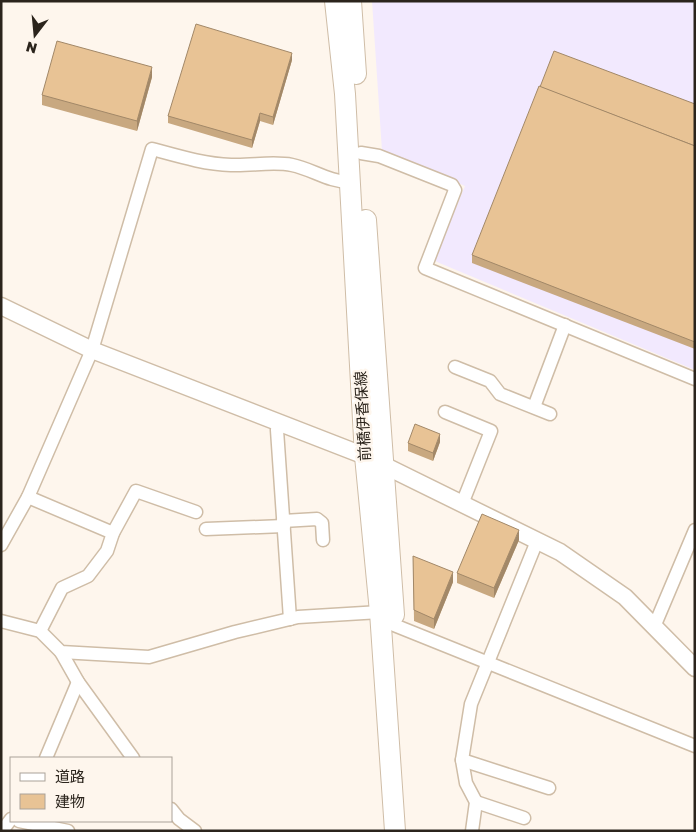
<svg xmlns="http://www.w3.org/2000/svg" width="696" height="832" viewBox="0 0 696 832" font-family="'Golos Text','Noto Sans JP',sans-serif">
<rect width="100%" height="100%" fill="#fef6ed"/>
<!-- commercial -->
<polygon fill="#f2e9fe" points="372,1 695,1 695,370 437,262 434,259 465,186 382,151"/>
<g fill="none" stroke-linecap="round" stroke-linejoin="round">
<defs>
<g id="minor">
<polyline points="361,153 379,156 452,185 455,190 425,268 695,379"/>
<polyline points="455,367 490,381 500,394 550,414"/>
<polyline points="534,407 565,325"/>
<polyline points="445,412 491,431 462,504"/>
<polyline points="278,422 277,430 290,619"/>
<polyline points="28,497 113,533"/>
<polyline points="283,521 317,519 322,523 323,540"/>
<polyline points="206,529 284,526"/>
<path d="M1,545l27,-48 64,-147 60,-201c26,7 52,15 79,16 21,1 41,-4 61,0 20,4 37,17 58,17"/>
<polyline points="1,621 40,631 61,652 149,657 235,632 298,617 380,612"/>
<polyline points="394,625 695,746"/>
<polyline points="654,627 695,530"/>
<polyline points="40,631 62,588 88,576 107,551 113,533 136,491 196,512"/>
<polyline points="61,652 78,682 133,758"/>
<polyline points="46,758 78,682"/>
<polyline points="462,760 549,788"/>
<polyline points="476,802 524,818"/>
<polyline points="171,809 179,819 195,831"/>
<polyline points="19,821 68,831"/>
<polyline points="2,831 11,819"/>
<polyline points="472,831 476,802 466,783 462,760 471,704 537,541"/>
</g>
<polyline id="tertiary" points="1,306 92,350 365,456 560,552 625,597 695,668"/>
<g id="primary">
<polyline points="335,1 345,94 365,456 380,612 395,831"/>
<polyline points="351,1 356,74"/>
<polyline points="366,220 394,615"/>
</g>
</defs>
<!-- minor casing -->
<use href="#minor" stroke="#cfbda7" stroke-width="15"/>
<!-- tertiary casing -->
<use href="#tertiary" stroke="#cfbda7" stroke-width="19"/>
<!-- primary casing -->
<use href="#primary" stroke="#cfbda7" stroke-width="22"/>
<!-- minor -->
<use href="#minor" stroke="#fff" stroke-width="12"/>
<!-- tertiary -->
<use href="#tertiary" stroke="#fff" stroke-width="16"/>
<!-- primary -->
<use href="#primary" stroke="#fff" stroke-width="20"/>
</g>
<!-- wall -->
<g fill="#c8a880">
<polygon points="292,60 273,125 260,121 252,148 168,123 168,116"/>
<polygon points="152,77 137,131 42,105 42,95"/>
<polygon points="695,104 695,349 472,263 472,255"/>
<polygon points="440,442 433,461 408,451 408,443"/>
<polygon points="519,540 494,598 457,583 457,573"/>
<polygon points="413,556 453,582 434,629 414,621"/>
</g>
<!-- shaded-wall -->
<g fill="#a28868">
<polygon points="292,53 292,60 273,125 273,117"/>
<polygon points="152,67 152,77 137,131 137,121"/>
<polygon points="260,113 260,121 252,148 252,140"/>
<polygon points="440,434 440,442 433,461 433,453"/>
<polygon points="519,530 519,540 494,598 494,588"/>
<polygon points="453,572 453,582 434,629 434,619"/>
</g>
<!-- building -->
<g fill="#e8c395" stroke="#a28868">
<polygon points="196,24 292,53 273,117 260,113 252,140 168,116"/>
<polygon points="57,41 152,67 137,121 42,95"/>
<polygon points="554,51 695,104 695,146 540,87"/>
<polygon points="539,86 695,146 695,342 472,255"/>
<polygon points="415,424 440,434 433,453 408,443"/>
<polygon points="482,514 519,530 494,588 457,573"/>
<polygon points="413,556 453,572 434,619 414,610"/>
</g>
<g text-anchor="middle" stroke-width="5" stroke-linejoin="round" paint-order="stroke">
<!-- street labels -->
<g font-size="15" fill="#2b241c" stroke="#fef6ed">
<text transform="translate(363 416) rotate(-93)" y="5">前橋伊香保線</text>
</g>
</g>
<!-- border -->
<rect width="696" height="832" fill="none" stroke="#2b241c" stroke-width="5"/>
<!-- legend -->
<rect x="10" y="757" width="162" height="65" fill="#fef6ed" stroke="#aaa299"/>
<rect x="20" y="773" width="25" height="8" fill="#ffffff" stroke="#aaa299"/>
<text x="55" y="782" font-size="15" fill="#2b241c">道路</text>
<rect x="20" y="794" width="25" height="15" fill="#e8c395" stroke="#aaa299"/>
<text x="55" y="807" font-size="15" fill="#2b241c">建物</text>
<!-- north arrow -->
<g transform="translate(35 35) rotate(196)" stroke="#fef6ed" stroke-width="4" paint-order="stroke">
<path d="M0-4L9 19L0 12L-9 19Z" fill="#2b241c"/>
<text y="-8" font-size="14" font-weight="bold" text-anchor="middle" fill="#2b241c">N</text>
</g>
</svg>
